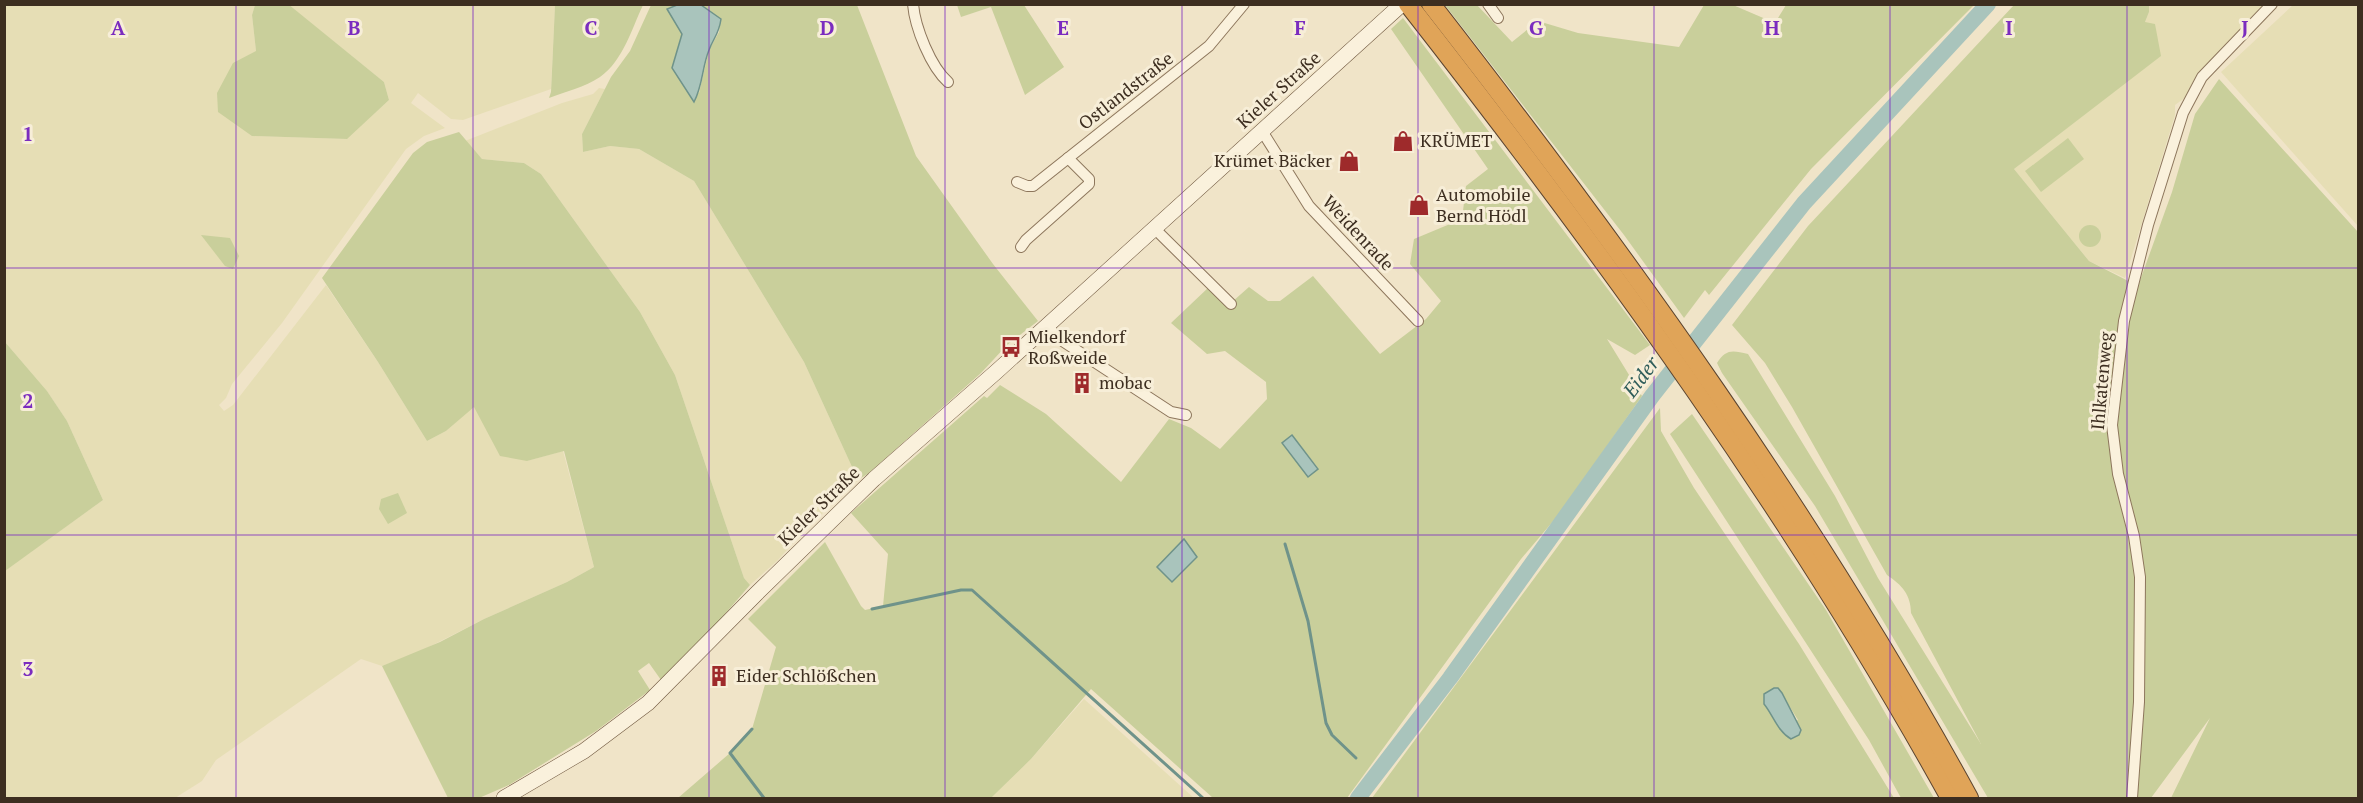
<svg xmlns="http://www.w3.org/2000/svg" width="2363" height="803" viewBox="0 0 2363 803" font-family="'PT Serif',serif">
<rect width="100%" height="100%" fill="#f0e4c8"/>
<!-- farmland -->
<g fill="#e6deb5">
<polygon points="5,5 255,5 252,15 256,51 252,136 346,139 389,100 384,82 288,5 555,5 551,89 463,120 451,119 418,93 411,103 445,128 424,136 406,149 282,323 232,384 226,398 219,405 224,411 233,405 326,285 378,362 427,441 446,431 474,406 527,461 563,451 594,567 567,582 484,619 419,652 382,666 361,659 216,760 202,781 175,798 5,798 4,571 103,500 67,421 47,391 5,342"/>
<polygon points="2149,5 2269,5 2186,97 2175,105 2175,115 2125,278 2089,261 2014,169 2160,56 2145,22 2149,12"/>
<polygon points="2293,5 2358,5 2358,226 2221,72"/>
<polygon points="599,88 605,89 582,134 583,152 610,146 639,149 694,181 804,362 858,480 807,528 777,561 750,585 744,578 675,375 640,312 541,174 524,163 482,159 465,141 562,103 593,94"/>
<polygon points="1084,699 1194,798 991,798 1031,759"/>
</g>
<!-- green -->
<g fill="#c9cf9b" fill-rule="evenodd">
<polygon points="288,4 384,82 389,100 347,139 252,136 218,112 217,93 233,63 256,51 252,15 255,5"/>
<path d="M555,5h88c-11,23 -20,56 -43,72 -15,10 -35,15 -51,21l2,-6z"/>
<polygon points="651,5 677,5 668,9 682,34 672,68 699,93 709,50 719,32 721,19 698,5 857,5 916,156 993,264 1038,321 1007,345 981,373 869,473 858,480 804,362 694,181 639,149 610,146 583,152 582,134 611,77 630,51"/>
<polygon points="957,5 1024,5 1064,67 1025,95 991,7 961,17"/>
<polygon points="1445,5 1477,5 1512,42 1538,21 1578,33 1679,47 1704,5 1733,5 1775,23 1786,5 1974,5 1811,169 1709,295 1705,290 1684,318 1624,235"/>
<path d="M2014,5h135v7l-4,10 10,2 6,32 -147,113 75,92 49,25 34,-94 23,-78 24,-35 139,153v566h-187l39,-80 -59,80h-163l-173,-292 -93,-133 -5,-10c9,-14 15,-13 31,-9l87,142 43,82 103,166 -70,-131c0,-18 -9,-28 -24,-38l-95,-168 -27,-44 -33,-38 76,-99z"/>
<path d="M1403,18l247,327 -15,10 -28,-16 35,57 -82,117 -39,46 -174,239h-134l-122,-109 -60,70 -40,39h-313l52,-45 22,-24 24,-82 -28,-28 77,-77 36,64 4,4 18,-4 5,-52 -37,-41 133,-117 3,2 13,-13 46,29 75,68 48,-63 22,9 29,21 47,-50 -1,-17 -41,-31 -18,3 -36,-31 38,-36 23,15 17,-15 19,14h12l33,-25 67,78 46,-35 15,-18 -31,-37 4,-25 48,-20 4,-33 22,-17 -97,-140zM1292,435l26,33 -10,8 -26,-33z"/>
<polygon points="459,132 482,159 524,163 541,174 640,312 675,375 744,578 750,585 712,629 661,680 649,663 638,671 650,690 596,731 509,785 479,798 448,798 382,666 440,642 484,619 567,582 594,567 564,451 527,461 500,456 474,407 446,431 427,441 378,362 322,278 413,153 427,142"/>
<polygon points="2068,138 2084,159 2041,192 2025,171"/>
<circle cx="2090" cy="236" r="11"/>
<polygon points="201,235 230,238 239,256 233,269 225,266"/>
<polygon points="5,342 47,391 67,421 103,500 5,571"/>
<path d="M1660,408l1,23 33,57 105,156 95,154h-522zM1778,688l20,32 -20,6 -5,-11 -9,-11z"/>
<polygon points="1692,414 1826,610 1934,798 1901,798 1869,740 1670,434"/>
<polygon points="398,493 407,513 388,524 379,509 381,499"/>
</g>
<!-- water -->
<g fill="#a9c4bc" stroke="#6f938a" stroke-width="1.5">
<path d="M677,5h24l20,14c-2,15 -7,18 -12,31 -7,17 -6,35 -15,52l-22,-34 10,-34 -15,-25z"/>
<polygon points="1292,435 1318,469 1308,477 1282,443"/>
<polygon points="1184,539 1197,557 1172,582 1157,567"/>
<path d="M1774,688h4l4,5 19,37 -2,5 -8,4c-13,-7 -18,-24 -27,-35v-10z"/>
</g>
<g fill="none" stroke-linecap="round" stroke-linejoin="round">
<!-- stream -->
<g stroke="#6f938a" stroke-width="3">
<polyline points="1285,544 1308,621 1326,723 1332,735 1356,758"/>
<polyline points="872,609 961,590 972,590 1203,798"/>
<polyline points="752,729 730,753 764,798"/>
</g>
<!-- river -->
<polyline stroke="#a9c4bc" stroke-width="16" points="1358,798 1450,678 1652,396 1804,203 1988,4"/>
<defs>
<g id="street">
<path d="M913,4c2,24 18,63 35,78"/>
<polyline points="1488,4 1498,18"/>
<polyline points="1262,131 1309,206 1418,321"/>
<polyline points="1017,182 1027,186 1033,186 1209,46 1244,4"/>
<polyline points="1154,228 1231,304"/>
<polyline points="1021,247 1026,240 1089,184 1089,179 1068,158"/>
<polyline points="1047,325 1058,338 1171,412 1186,415"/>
<polyline points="2132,798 2139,702 2140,577 2134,536 2118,474 2112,425 2124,321 2148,225 2183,113 2202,77 2272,4"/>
</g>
<polyline id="secondary" points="504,798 584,751 648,703 756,594 874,479 996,372 1402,4"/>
<g id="highway">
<path d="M1408,4c198,253 387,513 542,794"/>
<path d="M1431,4c197,253 384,513 538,794"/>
</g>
</defs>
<!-- street casing -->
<use href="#street" stroke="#8d765c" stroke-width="12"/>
<!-- secondary casing -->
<use href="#secondary" stroke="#6f573f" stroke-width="16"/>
<!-- highway casing -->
<use href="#highway" stroke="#5b4430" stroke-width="20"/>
<!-- street -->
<use href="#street" stroke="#faf1dc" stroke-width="10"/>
<!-- secondary -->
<use href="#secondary" stroke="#faf1dc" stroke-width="15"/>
<!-- highway -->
<use href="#highway" stroke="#e0a458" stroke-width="18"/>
</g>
<!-- grid -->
<path fill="none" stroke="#7b2cbf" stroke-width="1.5" stroke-opacity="0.55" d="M236,4v794M473,4v794M709,4v794M945,4v794M1182,4v794M1418,4v794M1654,4v794M1890,4v794M2127,4v794M4,268h2354M4,535h2354"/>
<!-- icons -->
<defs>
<symbol id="shop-bare" viewBox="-9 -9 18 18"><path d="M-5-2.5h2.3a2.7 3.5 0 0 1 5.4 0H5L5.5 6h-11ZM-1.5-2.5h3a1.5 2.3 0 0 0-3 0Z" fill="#9e2a2b" stroke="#f7eed8" stroke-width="2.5" paint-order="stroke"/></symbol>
<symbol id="bus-bare" viewBox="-9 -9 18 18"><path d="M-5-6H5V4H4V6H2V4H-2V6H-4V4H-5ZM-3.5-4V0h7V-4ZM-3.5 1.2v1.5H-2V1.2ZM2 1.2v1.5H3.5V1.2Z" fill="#9e2a2b" stroke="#f7eed8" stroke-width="2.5" paint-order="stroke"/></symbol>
<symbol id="building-bare" viewBox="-9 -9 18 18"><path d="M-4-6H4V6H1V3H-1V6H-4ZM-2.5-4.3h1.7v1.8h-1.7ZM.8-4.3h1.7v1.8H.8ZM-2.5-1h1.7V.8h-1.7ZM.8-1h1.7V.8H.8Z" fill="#9e2a2b" stroke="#f7eed8" stroke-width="2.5" paint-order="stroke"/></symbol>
</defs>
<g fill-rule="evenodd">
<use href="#shop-bare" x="1388" y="126" width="30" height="30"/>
<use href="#shop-bare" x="1334" y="146" width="30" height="30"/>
<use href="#shop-bare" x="1404" y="190" width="30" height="30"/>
<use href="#bus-bare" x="996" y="332" width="30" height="30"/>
<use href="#building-bare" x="1067" y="368" width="30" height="30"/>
<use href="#building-bare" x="704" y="661" width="30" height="30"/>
</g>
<g text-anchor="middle" stroke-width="6" stroke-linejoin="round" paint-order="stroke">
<!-- street labels -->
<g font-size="18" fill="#3d2e20" stroke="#f7eed8">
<text transform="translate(1279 90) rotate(-42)" y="6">Kieler Straße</text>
<text transform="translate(1126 91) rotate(-38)" y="6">Ostlandstraße</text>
<text transform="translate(1358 233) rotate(47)" y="6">Weidenrade</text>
<text transform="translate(2102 381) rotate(-85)" y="6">Ihlkatenweg</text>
<text transform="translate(819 506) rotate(-44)" y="6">Kieler Straße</text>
</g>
<!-- poi labels -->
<g font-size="18" fill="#3d2e20" stroke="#f7eed8" text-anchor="start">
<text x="1420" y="147">KRÜMET</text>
<text x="1332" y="167" text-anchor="end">Krümet Bäcker</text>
<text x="1436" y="201">Automobile<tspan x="1436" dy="21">Bernd Hödl</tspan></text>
<text x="1028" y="343">Mielkendorf<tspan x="1028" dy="21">Roßweide</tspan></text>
<text x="1099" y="389">mobac</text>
<text x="736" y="682">Eider Schlößchen</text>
</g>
<!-- water labels -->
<g font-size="20" font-style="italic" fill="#2f5d5a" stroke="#f7eed8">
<text transform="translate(1641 377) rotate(-53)" y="7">Eider</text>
</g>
</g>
<g font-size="20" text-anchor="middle" font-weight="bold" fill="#7b2cbf" stroke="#f7eed8" stroke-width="6" stroke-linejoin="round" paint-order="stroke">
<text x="118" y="35">A</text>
<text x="354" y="35">B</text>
<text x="591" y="35">C</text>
<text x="827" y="35">D</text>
<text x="1063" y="35">E</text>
<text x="1300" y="35">F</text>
<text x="1536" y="35">G</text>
<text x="1772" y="35">H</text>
<text x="2009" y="35">I</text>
<text x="2245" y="35">J</text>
<text x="28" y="141">1</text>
<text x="28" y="408">2</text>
<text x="28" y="676">3</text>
</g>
<!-- border -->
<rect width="2363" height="803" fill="none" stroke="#3d2e20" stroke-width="12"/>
</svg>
